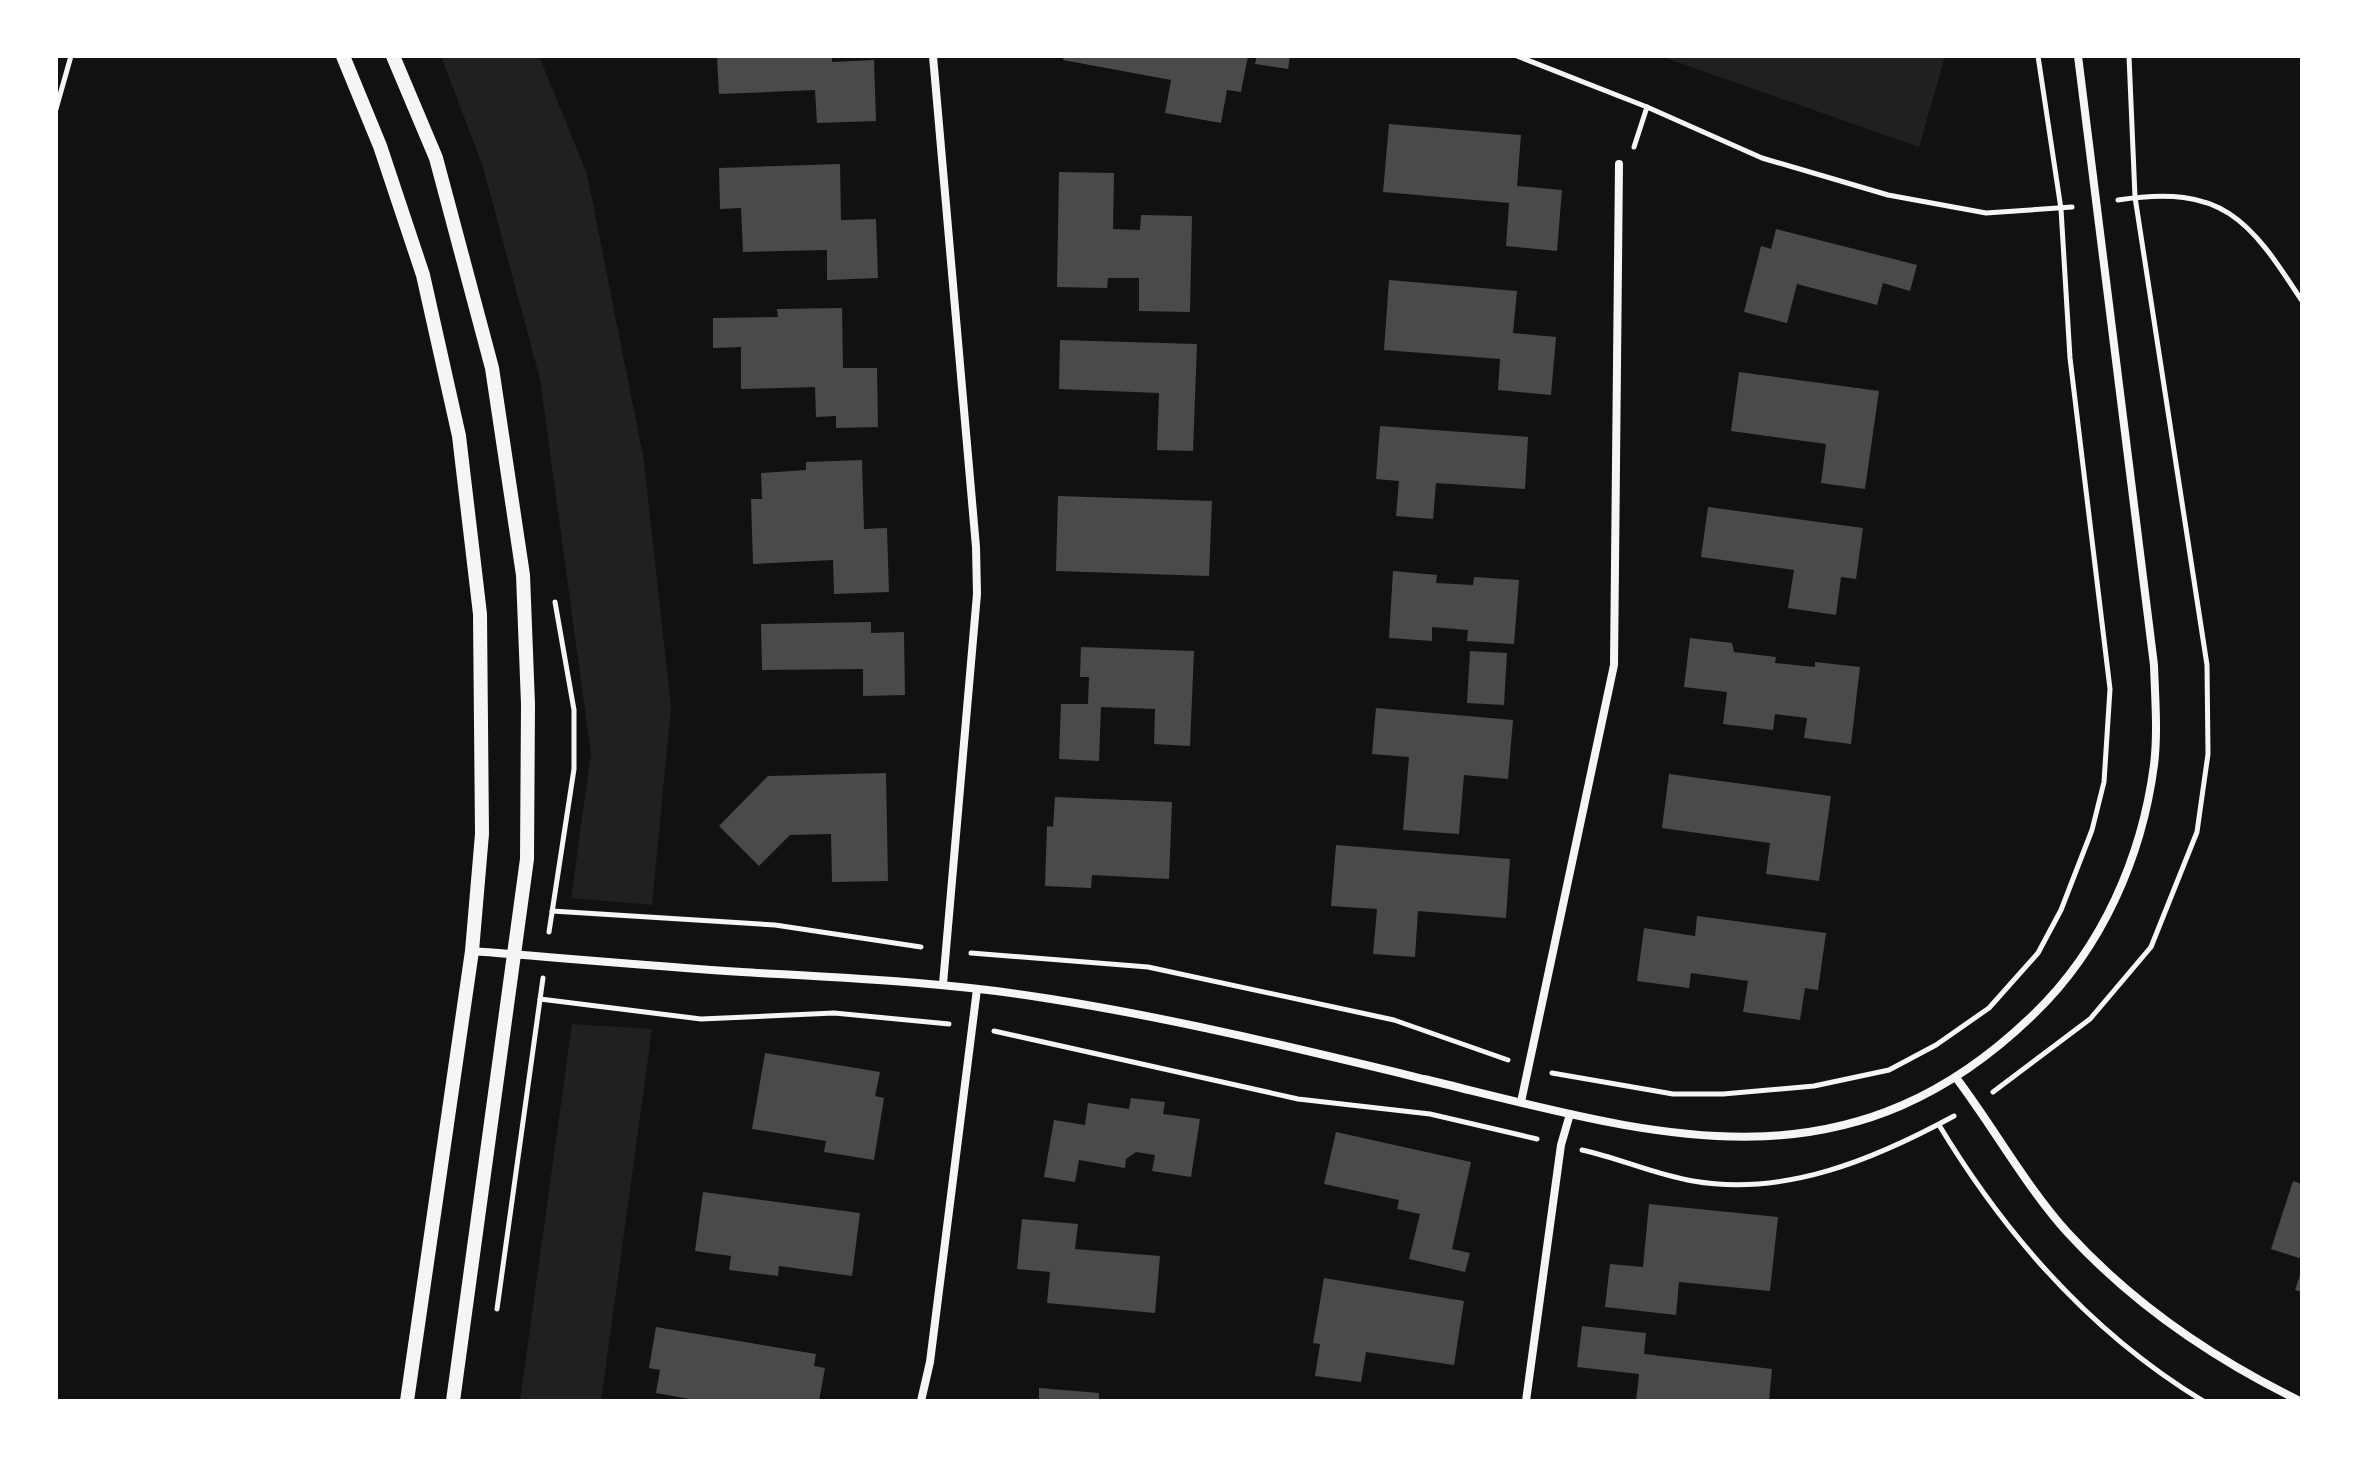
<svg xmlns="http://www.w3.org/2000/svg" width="2358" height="1457" viewBox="0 0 2358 1457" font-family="'PT Serif',serif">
<rect width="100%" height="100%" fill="#111"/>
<!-- green -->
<g fill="#202020">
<polygon points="441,56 539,56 587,174 644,461 671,708 652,905 571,898 591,754 540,379 483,167"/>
<polygon points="1660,56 1945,56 1919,147"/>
<polygon points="572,1024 652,1029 601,1401 520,1401"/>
</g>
<!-- building -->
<g fill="#4a4a4a">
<polygon points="717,56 832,56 832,62 874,60 876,121 817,123 815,90 719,94"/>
<polygon points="1064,56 1248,56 1241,92 1227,90 1221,123 1165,113 1171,80 1063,60"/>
<polygon points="1257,56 1290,56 1288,69 1255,64"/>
<polygon points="1389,124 1521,135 1517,186 1562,190 1557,251 1506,246 1509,203 1383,192"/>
<polygon points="840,164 841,220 876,219 878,278 827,280 827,250 743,252 741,208 720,209 719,168"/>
<polygon points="1059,172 1114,173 1113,229 1140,230 1141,215 1192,216 1190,312 1139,311 1139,278 1108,278 1107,288 1057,287"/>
<polygon points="1776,229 1917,265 1910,291 1883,283 1877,305 1797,284 1787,323 1744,312 1761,246 1771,249"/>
<polygon points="1389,280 1517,291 1513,333 1556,337 1551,395 1498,390 1500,359 1384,350"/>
<polygon points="842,308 843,368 877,368 878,427 836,428 836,416 816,417 815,387 741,389 741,347 713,348 713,318 778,317 777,309"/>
<polygon points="1060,340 1197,344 1193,451 1157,450 1159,393 1059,389"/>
<polygon points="1739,372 1879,391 1865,489 1821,483 1826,444 1731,431"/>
<polygon points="1380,426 1528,437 1525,489 1436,483 1433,519 1396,516 1399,481 1376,479"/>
<polygon points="862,460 864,529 887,528 889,592 834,594 833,560 753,564 751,499 762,499 761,473 806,470 806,462"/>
<polygon points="1058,496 1212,501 1209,576 1056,571"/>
<polygon points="1708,507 1863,528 1856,579 1841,577 1836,615 1788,608 1794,570 1701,557"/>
<polygon points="1393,571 1437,575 1436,583 1473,585 1474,577 1519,580 1514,644 1467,641 1468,630 1432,627 1432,641 1389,638"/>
<polygon points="871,622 871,633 904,632 905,695 863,696 863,669 762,670 761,624"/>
<polygon points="1690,638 1732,643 1734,652 1776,657 1775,663 1815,667 1815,662 1860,667 1851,744 1804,738 1807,718 1775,714 1773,730 1723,724 1727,692 1684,687"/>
<polygon points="1081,647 1194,651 1190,746 1154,744 1155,709 1101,707 1099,761 1059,759 1061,704 1088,704 1089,677 1080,677"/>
<polygon points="1470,651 1507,653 1504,705 1467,703"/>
<polygon points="1376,708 1513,720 1508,779 1464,775 1459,834 1403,830 1409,757 1372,754"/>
<polygon points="886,773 888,881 832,882 831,834 790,835 759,866 719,826 768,776"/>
<polygon points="1669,774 1831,796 1819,881 1766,874 1770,843 1662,828"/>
<polygon points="1055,797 1172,802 1169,879 1092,875 1091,888 1045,886 1047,826 1053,827"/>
<polygon points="1336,845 1510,859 1506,918 1418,911 1415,957 1373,954 1377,909 1331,906"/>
<polygon points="1697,916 1826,933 1818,990 1805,988 1800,1020 1743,1012 1748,981 1691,973 1689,988 1637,981 1644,928 1695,936"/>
<polygon points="765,1053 880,1072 875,1096 884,1098 874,1160 824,1152 826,1141 752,1129"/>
<polygon points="1131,1098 1165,1102 1163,1114 1200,1119 1191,1177 1152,1171 1155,1155 1136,1152 1126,1159 1125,1168 1079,1160 1075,1182 1044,1177 1054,1120 1085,1125 1088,1103 1129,1109"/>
<polygon points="1336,1132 1471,1162 1452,1249 1470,1253 1465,1272 1409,1259 1420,1214 1397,1209 1399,1200 1324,1184"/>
<polygon points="2293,1181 2302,1184 2302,1259 2271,1249"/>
<polygon points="703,1192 860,1213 852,1276 779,1266 778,1276 729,1270 731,1256 695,1251"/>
<polygon points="1649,1204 1778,1217 1770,1291 1679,1282 1676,1315 1605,1307 1610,1264 1643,1267"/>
<polygon points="1022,1219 1078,1224 1075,1249 1160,1256 1155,1313 1047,1303 1050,1272 1017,1269"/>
<polygon points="2301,1272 2302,1272 2302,1292 2295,1290"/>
<polygon points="1324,1278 1464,1301 1454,1365 1366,1352 1361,1382 1315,1376 1320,1344 1313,1343"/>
<polygon points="1582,1326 1646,1333 1644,1354 1772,1369 1769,1401 1636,1401 1639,1374 1577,1367"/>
<polygon points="656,1327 816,1354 814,1366 825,1368 819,1401 701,1401 656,1393 660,1370 649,1368"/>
<polygon points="1039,1388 1099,1393 1099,1401 1039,1401"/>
</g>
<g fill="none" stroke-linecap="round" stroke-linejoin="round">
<!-- path -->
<g stroke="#f5f5f5" stroke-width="5">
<polyline points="1517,56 1647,107 1762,158 1888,195 1986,213 2072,207"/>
<polyline points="56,109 71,56"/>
<polyline points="1634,147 1647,107"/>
<path d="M2118,200c105,-16 131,19 184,101"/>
<polyline points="552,911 775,925 921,947"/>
<polyline points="549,932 574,769 574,710 555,602"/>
<polyline points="971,953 1148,967 1394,1020 1508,1060"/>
<polyline points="540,999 701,1019 834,1013 949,1024"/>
<polyline points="994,1031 1298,1099 1430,1114 1537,1139"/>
<polyline points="1552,1073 1673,1094 1723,1094 1814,1086 1889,1070 1936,1045 1989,1008 2038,953 2061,910 2092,830 2104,782 2110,689 2070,358 2061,209 2038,56"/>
<polyline points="1993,1092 2090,1019 2151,947 2197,832 2208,754 2207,665 2135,197 2129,56"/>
<path d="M1939,1125c67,111 152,208 264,276"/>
<path d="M1582,1150c37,8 74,25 111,31 92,16 182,-22 261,-65"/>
<polyline points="497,1309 543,978"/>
</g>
<!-- minor -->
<g stroke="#f5f5f5" stroke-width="8">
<polyline points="933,56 976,547 977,594 943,984"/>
<path d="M472,951c90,7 179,15 270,21 103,6 207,10 309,27 126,20 249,50 373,80 228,55 420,121 611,-66 67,-65 107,-156 119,-248 4,-33 1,-67 0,-100l-76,-609"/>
<path d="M1957,1079c37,49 70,109 111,154 66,72 144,125 232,168"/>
<polyline points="1521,1102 1614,665 1619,164"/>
<polyline points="921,1401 930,1362 977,989"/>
<polyline points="1526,1401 1561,1145 1570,1114"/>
</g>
<!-- tertiary -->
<g stroke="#f5f5f5" stroke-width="14">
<polyline points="343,56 380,146 423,275 459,436 480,614 482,834 472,951 407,1401"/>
<polyline points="393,56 436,158 492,368 523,575 528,704 527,859 453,1401"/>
</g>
</g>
<!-- border -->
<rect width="2358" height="1457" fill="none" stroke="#ffffff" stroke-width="116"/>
</svg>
